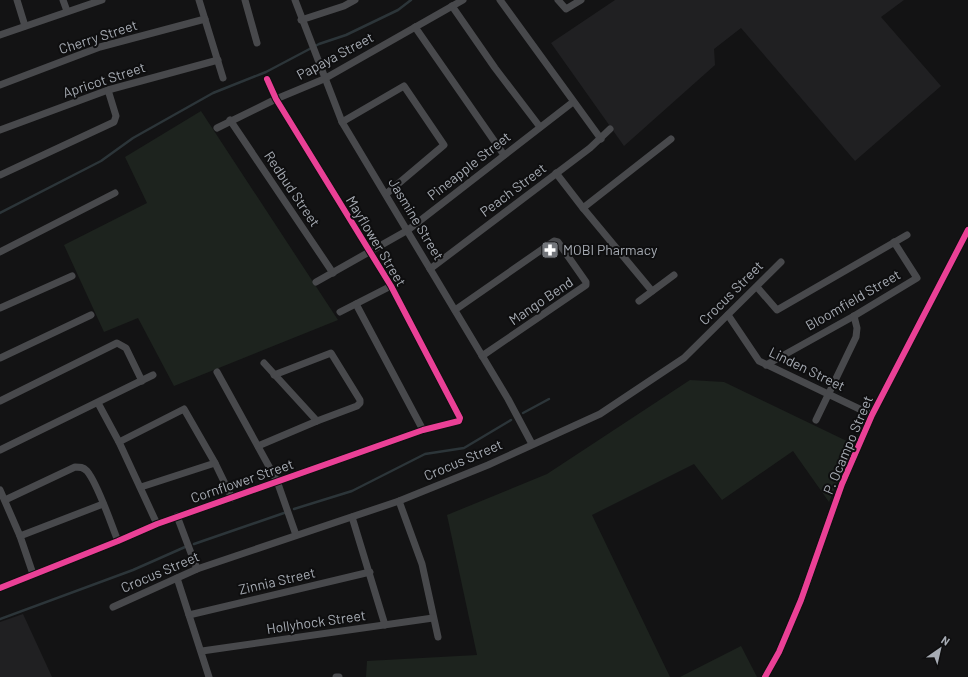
<svg xmlns="http://www.w3.org/2000/svg" width="968" height="677" viewBox="0 0 968 677" font-family="Barlow,sans-serif">
<rect width="100%" height="100%" fill="#131314"/>
<!-- built -->
<g fill="#202022">
<polygon points="615,0 904,0 881,17 941,86 855,161 741,28 714,49 715,65 624,146 551,43"/>
<polygon points="23,614 52,677 0,677 0,622"/>
</g>
<!-- green -->
<g fill="#1d231e">
<polygon points="201,111 338,320 174,386 138,318 104,332 64,245 147,203 125,157"/>
<polygon points="690,380 724,382 853,444 829,502 793,451 722,500 694,464 592,515 670,677 366,677 367,661 477,655 447,515 547,474"/>
<polygon points="741,646 757,677 680,677"/>
</g>
<g fill="none" stroke-linecap="round" stroke-linejoin="round">
<!-- stream -->
<g stroke="#2c3539" stroke-width="2.5">
<polyline points="0,213 101,161 133,138 213,93 266,72 319,44 346,35 398,10 411,0"/>
<polyline points="523,413 549,399"/>
<polyline points="294,509 352,491 425,454 464,448 511,420"/>
<polyline points="194,544 284,513"/>
<polyline points="0,619 133,570 185,547"/>
</g>
<!-- minor -->
<g stroke="#48494c" stroke-width="7">
<polyline points="17,0 25,26"/>
<polyline points="63,0 67,11"/>
<polyline points="199,0 223,78"/>
<polyline points="245,0 257,43"/>
<polyline points="295,0 342,122 508,399 532,444"/>
<polyline points="500,0 601,139"/>
<polyline points="558,0 566,9 581,0"/>
<polyline points="452,6 495,68 540,127"/>
<polyline points="301,20 344,6 355,0"/>
<polyline points="415,27 504,155"/>
<polyline points="0,35 102,0"/>
<polyline points="0,85 100,47 205,19"/>
<polyline points="230,120 333,273"/>
<polyline points="342,122 404,86 444,145 386,194"/>
<polyline points="217,128 276,99 324,79 463,0"/>
<polyline points="0,130 108,90 218,60"/>
<polyline points="556,173 583,208 652,291"/>
<polyline points="0,175 114,122 116,116 108,90"/>
<polyline points="583,208 671,139"/>
<polyline points="0,252 115,193"/>
<polyline points="430,269 590,148 610,129"/>
<polyline points="316,282 408,230 573,102"/>
<polyline points="757,287 777,310 907,235"/>
<polyline points="639,301 674,275"/>
<polyline points="356,304 423,430"/>
<polyline points="0,308 72,276"/>
<polyline points="455,310 554,241 558,242 586,282 586,285 482,356"/>
<polyline points="340,312 391,286"/>
<polyline points="728,315 759,361 872,415"/>
<polyline points="0,358 91,315"/>
<polyline points="264,363 317,421"/>
<polyline points="766,365 854,316 917,278 894,242"/>
<polyline points="217,372 277,481 296,535"/>
<polyline points="0,401 117,343 126,348 142,381"/>
<polyline points="98,403 119,442 157,524"/>
<polyline points="816,420 856,337 857,328 854,316"/>
<polyline points="119,442 184,409 215,463 232,498"/>
<polyline points="258,446 317,421 357,406 360,403 360,400 331,353 274,375"/>
<polyline points="0,450 153,375"/>
<polyline points="141,487 215,463"/>
<polyline points="0,490 20,536 33,574"/>
<path d="M5,500l70,-33c5,0 8,0 12,4 11,13 24,53 31,70"/>
<polyline points="399,501 422,564 438,637"/>
<polyline points="177,516 197,569"/>
<polyline points="352,517 385,625"/>
<polyline points="20,536 103,504"/>
<polyline points="177,578 209,677"/>
<polyline points="0,588 118,541 157,524 423,430 459,421 460,418 391,286 276,99 267,79"/>
<polyline points="113,607 197,569 399,501 488,465 600,414 684,358 781,262"/>
<polyline points="189,615 370,572"/>
<polyline points="202,651 433,618"/>
<polyline points="336,677 339,677"/>
<polyline points="765,677 779,652 801,600 842,484 872,415 968,230"/>
</g>
<defs>
<g id="cycleway">
<polyline points="0,588 118,541 157,524 423,430 459,421 460,418 391,286 276,99 267,79"/>
<polyline points="765,677 779,652 801,600 842,484 872,415 968,230"/>
</g>
</defs>
<!-- cycleway casing -->
<use href="#cycleway" stroke="#0e0e0f" stroke-width="8"/>
<!-- cycleway -->
<use href="#cycleway" stroke="#ea4096" stroke-width="6"/>
</g>
<!-- icons -->
<defs>
<symbol id="pharmacy-square" viewBox="-11 -11 22 22"><rect x="-9" y="-9" width="18" height="18" rx="4" fill="#73767b" stroke="#0e0e0f"/><path d="M-2-6h4v4h4v4h-4v4h-4v-4h-4v-4h4Z" fill="#fff"/></symbol>
</defs>
<g fill-rule="evenodd">
<use href="#pharmacy-square" x="540" y="240" width="20" height="20"/>
</g>
<g text-anchor="middle" stroke-width="4" stroke-linejoin="round" paint-order="stroke">
<!-- street labels -->
<g font-size="14" fill="#a6abb3" stroke="#0e0e0f">
<text transform="translate(98 37) rotate(-18)" y="5">Cherry Street</text>
<text transform="translate(335 56) rotate(-28)" y="5">Papaya Street</text>
<text transform="translate(104 80) rotate(-18)" y="5">Apricot Street</text>
<text transform="translate(469 166) rotate(-38)" y="5">Pineapple Street</text>
<text transform="translate(292 189) rotate(56)" y="5">Redbud Street</text>
<text transform="translate(513 190) rotate(-37)" y="5">Peach Street</text>
<text transform="translate(416 219) rotate(59)" y="5">Jasmine Street</text>
<text transform="translate(376 241) rotate(59)" y="5">Mayflower Street</text>
<text transform="translate(731 293) rotate(-45)" y="5">Crocus Street</text>
<text transform="translate(853 300) rotate(-30)" y="5">Bloomfield Street</text>
<text transform="translate(541 301) rotate(-34)" y="5">Mango Bend</text>
<text transform="translate(807 369) rotate(26)" y="5">Linden Street</text>
<text transform="translate(848 445) rotate(-67)" y="5">P. Ocampo Street</text>
<text transform="translate(463 460) rotate(-23)" y="5">Crocus Street</text>
<text transform="translate(242 481) rotate(-19)" y="5">Cornflower Street</text>
<text transform="translate(160 572) rotate(-23)" y="5">Crocus Street</text>
<text transform="translate(277 581) rotate(-13)" y="5">Zinnia Street</text>
<text transform="translate(316 622) rotate(-8)" y="5">Hollyhock Street</text>
</g>
<!-- poi labels -->
<g font-size="14" fill="#a6abb3" stroke="#0e0e0f" text-anchor="start">
<text x="563" y="255">MOBI Pharmacy</text>
</g>
</g>
<!-- north arrow -->
<g transform="translate(940 649) rotate(34)" stroke="#0e0e0f" stroke-width="3" paint-order="stroke">
<path d="M0-3L7 15L0 10L-7 15Z" fill="#a6abb3"/>
<text y="-6" font-size="11" font-weight="bold" text-anchor="middle" fill="#a6abb3">N</text>
</g>
</svg>
